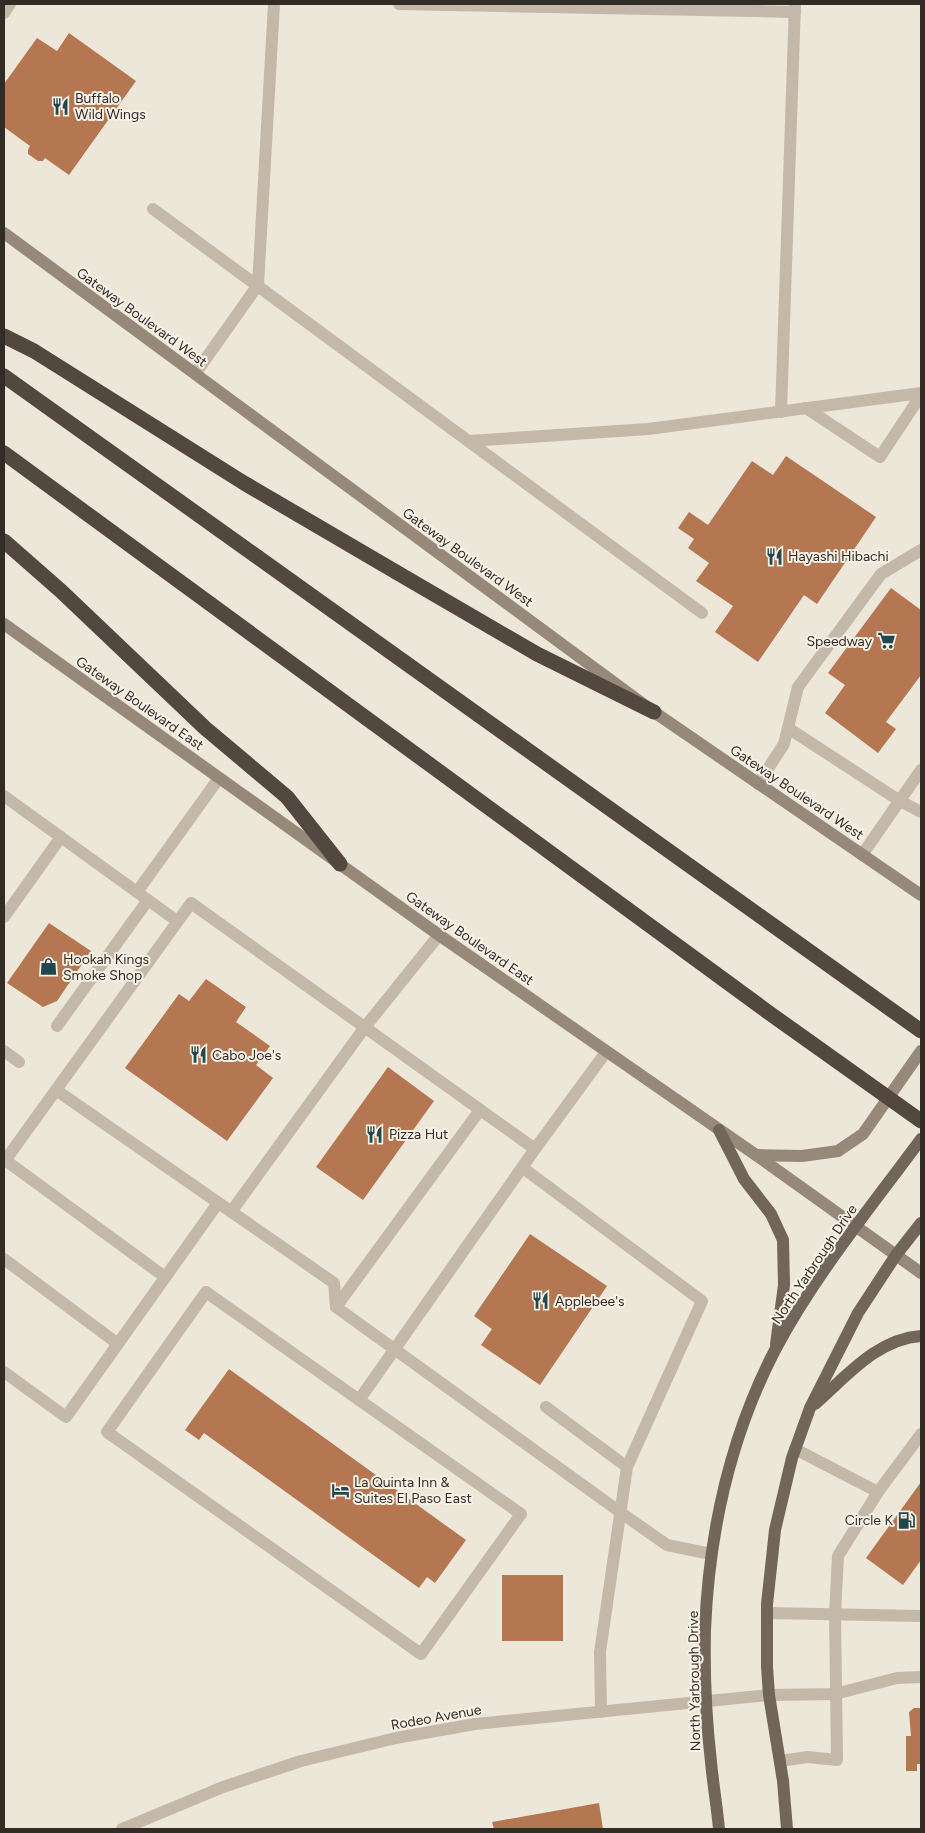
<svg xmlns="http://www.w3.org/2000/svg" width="925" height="1833" viewBox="0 0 925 1833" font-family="Figtree,sans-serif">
<rect width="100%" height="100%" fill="#ede7da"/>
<!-- building -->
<g fill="#b57751">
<polygon points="69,33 136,81 69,175 45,158 43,161 38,161 28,154 28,150 30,146 4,127 4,84 37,38 57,51"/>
<polygon points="786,456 876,517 817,604 804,595 758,662 715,632 733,606 696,581 709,563 688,548 694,539 678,528 689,512 708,525 752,461 773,475"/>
<polygon points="891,588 921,610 921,675 886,722 896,729 878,753 825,713 845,685 828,673"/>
<polygon points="49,923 91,951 57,1001 43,1007 7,983"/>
<polygon points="206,979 246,1007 236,1022 270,1046 256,1065 273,1078 227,1141 125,1068 179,994 189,1001"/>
<polygon points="388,1067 434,1101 363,1200 316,1167"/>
<polygon points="530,1234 607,1286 540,1385 481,1345 492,1329 474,1316"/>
<polygon points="229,1369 466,1540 435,1583 427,1577 419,1588 204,1433 199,1440 185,1430"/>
<polygon points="921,1482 921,1560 903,1585 866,1558"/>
<rect x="502" y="1575" width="61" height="66"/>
<polygon points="914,1708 921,1708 921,1764 917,1764 917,1771 906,1771 906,1736 911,1736 909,1712"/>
<polygon points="599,1803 603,1829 494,1829 492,1822"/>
</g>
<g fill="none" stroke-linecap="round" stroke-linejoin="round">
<!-- lane -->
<g stroke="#c4b9a8" stroke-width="12">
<polyline points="399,4 795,12"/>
<polyline points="4,13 10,4"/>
<polyline points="153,209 702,613"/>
<polyline points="195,374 258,285 274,4"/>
<polyline points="806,408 880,457 921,395"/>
<polyline points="781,412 795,4"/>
<polyline points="469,441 648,429 921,393"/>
<polyline points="788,728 900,801 921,812"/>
<polyline points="758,784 784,744 798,687 881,574 921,550"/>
<polyline points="4,796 177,921"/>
<polyline points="862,855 921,770"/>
<polyline points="137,892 219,778"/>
<polyline points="4,917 61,837"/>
<polyline points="57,1026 148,900"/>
<polyline points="4,1051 19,1062"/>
<polyline points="56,1090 334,1283 336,1307 620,1512 667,1545 711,1554"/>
<polyline points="5,1160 165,1277"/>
<polyline points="4,1162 191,903 535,1149"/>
<polyline points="523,1168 702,1301 627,1467 600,1652 601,1712"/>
<polyline points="231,1212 365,1027 439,935"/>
<polyline points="4,1259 118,1344"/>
<polygon points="206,1292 521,1514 421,1654 107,1432"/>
<polyline points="336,1307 480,1110"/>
<polyline points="4,1372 66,1417 218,1203"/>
<polyline points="359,1400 535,1149 606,1052"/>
<polyline points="546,1407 627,1467"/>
<polyline points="795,1449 878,1492"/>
<polyline points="767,1613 921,1616"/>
<polyline points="769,1695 835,1694 897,1678 921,1677"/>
<polyline points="780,1761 808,1757 837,1760 835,1614 838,1556 878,1492 921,1434"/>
</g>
<!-- street -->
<polyline stroke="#c4b9a8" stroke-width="12" points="122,1829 223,1787 301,1761 396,1738 475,1724 769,1695"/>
<!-- secondary -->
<g stroke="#97897a" stroke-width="12">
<polyline points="4,233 654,712 921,895"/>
<polyline points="4,624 439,935 756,1155 921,1273"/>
<polyline points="756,1155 802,1156 838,1151 863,1134 921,1051"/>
</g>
<!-- primary -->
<g stroke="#72655a" stroke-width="12">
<polyline points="719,1130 744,1179 771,1214 783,1240 784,1285 776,1344"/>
<path d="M815,1404c32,-28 62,-65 106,-68"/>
<path d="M719,1829c-2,-22 -6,-45 -8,-67 -5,-43 -7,-89 -6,-132 4,-98 25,-193 70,-280 39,-74 96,-143 146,-211"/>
<polyline points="787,1829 783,1781 769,1695 767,1667 767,1604 775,1530 792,1458 810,1408 858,1313 896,1255 921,1223"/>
</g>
<!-- highway -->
<g stroke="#52483f" stroke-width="15">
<polyline points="4,336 34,351 244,483 408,579 537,654 654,712"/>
<polyline points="4,376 921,1031"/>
<polyline points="4,453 772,1015 921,1121"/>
<polyline points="4,541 61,591 205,728 287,797 340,864"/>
</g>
</g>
<!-- icons -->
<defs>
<symbol id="restaurant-bare" viewBox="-9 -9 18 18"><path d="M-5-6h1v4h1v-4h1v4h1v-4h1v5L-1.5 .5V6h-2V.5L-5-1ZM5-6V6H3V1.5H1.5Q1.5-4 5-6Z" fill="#23454d" stroke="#f6f1e6" stroke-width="2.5" paint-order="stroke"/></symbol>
<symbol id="supermarket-bare" viewBox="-9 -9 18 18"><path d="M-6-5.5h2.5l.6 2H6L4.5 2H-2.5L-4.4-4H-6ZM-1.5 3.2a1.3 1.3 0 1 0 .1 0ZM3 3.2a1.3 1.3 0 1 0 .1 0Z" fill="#23454d" stroke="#f6f1e6" stroke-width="2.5" paint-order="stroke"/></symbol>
<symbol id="shop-bare" viewBox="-9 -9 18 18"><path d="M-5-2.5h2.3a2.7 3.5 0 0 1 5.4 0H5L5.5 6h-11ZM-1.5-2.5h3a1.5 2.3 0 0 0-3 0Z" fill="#23454d" stroke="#f6f1e6" stroke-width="2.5" paint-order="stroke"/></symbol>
<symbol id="hotel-bare" viewBox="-9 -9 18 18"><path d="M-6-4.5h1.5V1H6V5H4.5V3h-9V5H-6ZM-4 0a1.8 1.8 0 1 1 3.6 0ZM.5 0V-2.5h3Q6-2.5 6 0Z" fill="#23454d" stroke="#f6f1e6" stroke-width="2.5" paint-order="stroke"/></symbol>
<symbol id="fuel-bare" viewBox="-9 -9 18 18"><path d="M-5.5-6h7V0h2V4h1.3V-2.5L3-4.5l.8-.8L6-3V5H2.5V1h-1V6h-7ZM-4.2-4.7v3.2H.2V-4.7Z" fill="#23454d" stroke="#f6f1e6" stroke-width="2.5" paint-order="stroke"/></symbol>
</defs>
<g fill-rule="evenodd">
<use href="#restaurant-bare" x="48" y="94" width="25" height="25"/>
<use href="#restaurant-bare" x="762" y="544" width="25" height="25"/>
<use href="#supermarket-bare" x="874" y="628" width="25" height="25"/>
<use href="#shop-bare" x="36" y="954" width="25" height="25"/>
<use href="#restaurant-bare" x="186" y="1042" width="25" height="25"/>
<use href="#restaurant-bare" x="362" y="1122" width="25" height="25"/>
<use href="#restaurant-bare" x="528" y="1288" width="25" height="25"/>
<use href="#hotel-bare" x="328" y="1478" width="25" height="25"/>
<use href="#fuel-bare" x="894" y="1508" width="25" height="25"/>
</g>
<g text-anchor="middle" stroke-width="4" stroke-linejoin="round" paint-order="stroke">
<!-- poi labels -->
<g font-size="14" fill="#322c27" stroke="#f6f1e6" text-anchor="start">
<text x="75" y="103">Buffalo<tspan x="75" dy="16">Wild Wings</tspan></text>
<text x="788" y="561">Hayashi Hibachi</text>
<text x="872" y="646" text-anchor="end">Speedway</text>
<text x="63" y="964">Hookah Kings<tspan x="63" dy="16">Smoke Shop</tspan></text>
<text x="212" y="1060">Cabo Joe's</text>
<text x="389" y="1139">Pizza Hut</text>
<text x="555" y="1306">Applebee's</text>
<text x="354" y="1487">La Quinta Inn &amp;<tspan x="354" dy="16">Suites El Paso East</tspan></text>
<text x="893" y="1525" text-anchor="end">Circle K</text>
</g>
<!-- street labels -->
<g font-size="14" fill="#322c27" stroke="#f6f1e6">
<text transform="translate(142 317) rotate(36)" y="5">Gateway Boulevard West</text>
<text transform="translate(468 557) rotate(36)" y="5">Gateway Boulevard West</text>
<text transform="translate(140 703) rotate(35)" y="5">Gateway Boulevard East</text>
<text transform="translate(797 792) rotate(34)" y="5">Gateway Boulevard West</text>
<text transform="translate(470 938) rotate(35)" y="5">Gateway Boulevard East</text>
<text transform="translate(814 1264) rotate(-56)" y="5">North Yarbrough Drive</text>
<text transform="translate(694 1681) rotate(-91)" y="5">North Yarbrough Drive</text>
<text transform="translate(436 1717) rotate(-10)" y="5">Rodeo Avenue</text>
</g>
</g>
<!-- border -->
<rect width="925" height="1833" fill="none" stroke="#322c27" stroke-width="10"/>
</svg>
